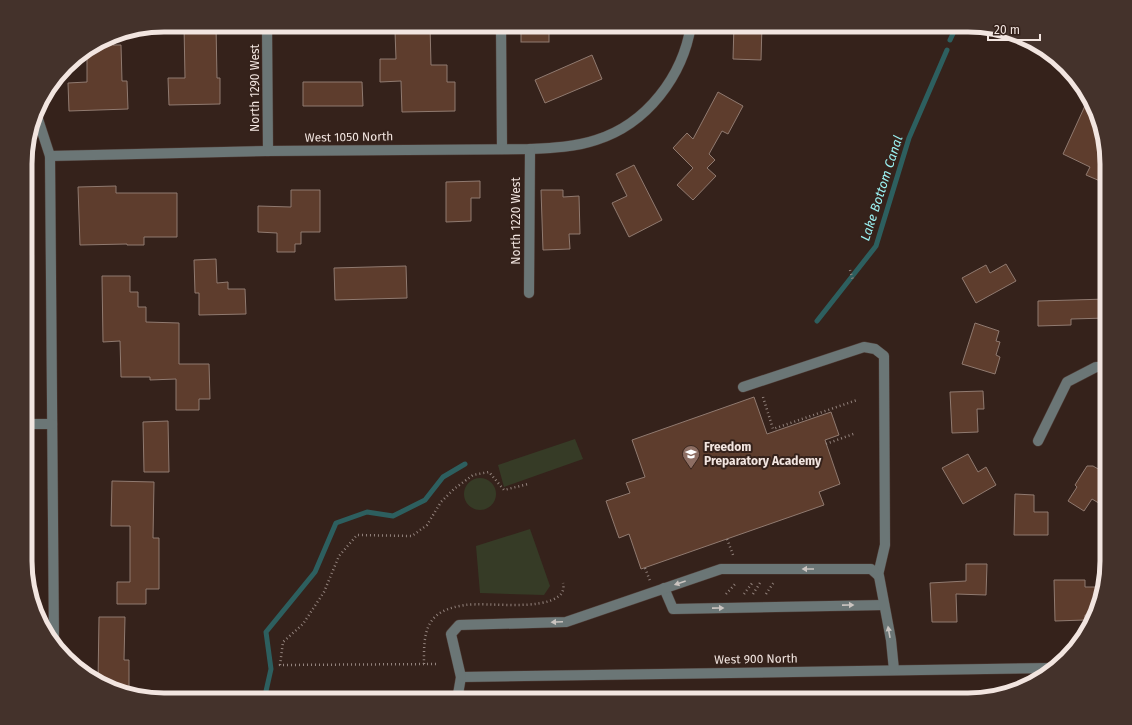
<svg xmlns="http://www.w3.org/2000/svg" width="1132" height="725" viewBox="0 0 1132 725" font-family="'Fira Sans',sans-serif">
<rect width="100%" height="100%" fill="#35221b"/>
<!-- green -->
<g fill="#363b26">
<polygon points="575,439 583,459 504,487 498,465"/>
<circle cx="480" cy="494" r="16"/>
<polygon points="530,529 550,586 544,595 480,593 476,546"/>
</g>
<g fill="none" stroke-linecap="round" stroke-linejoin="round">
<!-- stream -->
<g stroke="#2d5f5f" stroke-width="5">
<polyline points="950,40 957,25"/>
<polyline points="817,321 876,246 909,138 947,50"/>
<polyline points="264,700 271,669 266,632 315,572 336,523 367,512 393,516 425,500 443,477 465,464"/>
</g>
</g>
<!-- building -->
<g fill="#5e3d2d" stroke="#907a70">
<polygon points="184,25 216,25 217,78 220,78 220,104 169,105 168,78 185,78"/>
<polygon points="404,25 430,25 431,65 447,65 447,82 455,82 455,111 402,112 401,81 380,82 380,59 396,59 395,31 404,31"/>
<rect x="521" y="25" width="28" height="17"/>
<polygon points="734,25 762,25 761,60 733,59"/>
<polygon points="113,35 113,45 121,45 122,81 127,81 128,109 69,111 68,83 87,82 87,51"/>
<polygon points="592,55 602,79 545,103 535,80"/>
<polygon points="303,82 362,82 363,106 303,106"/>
<polygon points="718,92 743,106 728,134 722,131 709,154 715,160 707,168 716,176 693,200 677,185 693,168 673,148 687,133 693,139"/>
<polygon points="1089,97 1107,155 1107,184 1086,175 1090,167 1063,154"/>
<polygon points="634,165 662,220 629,237 612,203 627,196 616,174"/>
<polygon points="480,181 480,198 471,198 471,221 446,222 446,182"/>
<polygon points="116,186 116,193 177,193 177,237 144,237 144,245 127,245 127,244 80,245 78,187"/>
<polygon points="291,190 320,190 320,232 301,232 301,244 295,244 295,252 277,252 277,233 258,232 258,206 291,207"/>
<polygon points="541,190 563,190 563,197 579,196 580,234 569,234 570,249 543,250"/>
<polygon points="216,259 217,283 228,282 228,289 245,289 246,314 199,315 199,293 195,293 194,260"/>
<polygon points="1006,264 1016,281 976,303 962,278 986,265 990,273"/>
<polygon points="406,266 407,298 335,300 334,268"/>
<polygon points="102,276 130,276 130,292 138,292 138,307 146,307 146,322 179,323 179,364 209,364 210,399 199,399 199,410 176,410 176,379 150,380 150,377 121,377 120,341 103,342"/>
<polygon points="1107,299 1107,318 1071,319 1071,325 1038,326 1038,301"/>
<polygon points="975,323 999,331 996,341 1000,342 996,355 1000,357 995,374 962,364"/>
<polygon points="983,391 984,409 977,409 978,432 952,433 950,392"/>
<polygon points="754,397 767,434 831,412 839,435 825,440 840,484 819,492 824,505 641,569 629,534 619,538 606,501 630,493 626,483 645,477 632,440"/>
<polygon points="168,421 169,472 144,472 143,422"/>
<polygon points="968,454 978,472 986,467 996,485 963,504 942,468"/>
<polygon points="1087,466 1093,466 1107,474 1107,508 1092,499 1084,511 1068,501 1077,487 1075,485"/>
<polygon points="112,481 154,482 153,538 159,538 159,589 146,589 146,604 117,604 117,582 130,582 130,526 111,526"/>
<polygon points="1015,494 1034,495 1034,512 1048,512 1048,535 1014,535"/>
<polygon points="966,564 987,564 986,595 956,594 957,622 932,622 930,583 966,581"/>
<polygon points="1054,580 1085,580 1085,587 1101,587 1091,615 1085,615 1085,620 1055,621"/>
<polygon points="99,617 125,617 124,660 129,660 129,694 120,693 98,682"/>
</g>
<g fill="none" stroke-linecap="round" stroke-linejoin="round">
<defs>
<g id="minor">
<polyline points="267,25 268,151"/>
<polyline points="501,25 502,149"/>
<polyline points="36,113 50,156 54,643"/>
<path d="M50,156l218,-5 262,-2c22,-1 45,-2 66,-9 51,-16 87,-64 95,-115"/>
<polyline points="529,293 530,149"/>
<polyline points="743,387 864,347 875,349 884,356 885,545 878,575"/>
<polyline points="26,424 52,424"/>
<polyline points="1038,441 1067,382 1096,367 1107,367"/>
<polyline points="664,588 673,609 884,605"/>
<polyline points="461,677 1052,668"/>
<polyline points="457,700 461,677 451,634 459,625 566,622 721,569 871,569 879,576 891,640 894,670"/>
</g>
</defs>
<!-- minor casing -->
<use href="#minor" stroke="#4f3d37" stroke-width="11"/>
<!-- path -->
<g stroke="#93837d" stroke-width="2.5" stroke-dasharray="1 3" stroke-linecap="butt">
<polyline points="850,270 853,280"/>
<polyline points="763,397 773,429 857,400"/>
<polyline points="826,444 856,433"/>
<polyline points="727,539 733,555"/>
<polyline points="645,568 650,581"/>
<polyline points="726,594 736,583"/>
<polyline points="744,594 753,582"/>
<polyline points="753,594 760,583"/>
<polyline points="766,594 774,582"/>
<path d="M424,664c0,-15 -1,-36 11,-47 8,-8 19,-10 30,-12 24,-3 75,6 94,-9 4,-3 5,-8 4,-13"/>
<polyline points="436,664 280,665 283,642 303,624 324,592 339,556 357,535 412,536 427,525 441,502 454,489 473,475 489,472 504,490 528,484"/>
</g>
<!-- minor -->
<use href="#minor" stroke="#6b7676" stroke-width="10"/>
</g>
<!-- one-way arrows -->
<defs><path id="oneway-solid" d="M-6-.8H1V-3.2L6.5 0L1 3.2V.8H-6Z"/></defs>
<g fill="#cac4c0">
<use href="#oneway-solid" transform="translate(808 569) rotate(180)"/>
<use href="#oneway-solid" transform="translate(680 583) rotate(161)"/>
<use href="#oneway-solid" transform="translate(848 605) rotate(-1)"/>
<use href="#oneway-solid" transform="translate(718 608) rotate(-1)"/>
<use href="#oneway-solid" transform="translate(557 622) rotate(178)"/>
<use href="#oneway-solid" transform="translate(889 632) rotate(-100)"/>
</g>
<!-- icons -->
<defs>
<symbol id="school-pin" viewBox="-11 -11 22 30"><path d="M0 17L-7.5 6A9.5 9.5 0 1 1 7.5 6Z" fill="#8d6e63" stroke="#35221b"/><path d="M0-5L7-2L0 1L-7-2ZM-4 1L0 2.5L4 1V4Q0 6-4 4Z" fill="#fff"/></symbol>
</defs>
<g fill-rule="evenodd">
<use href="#school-pin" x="681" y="444" width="20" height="27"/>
</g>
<g text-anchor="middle" stroke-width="4" stroke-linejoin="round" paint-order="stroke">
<!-- street labels -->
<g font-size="12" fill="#f2e5e0" stroke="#35221b">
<text transform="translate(255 88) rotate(-90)" y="4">North 1290 West</text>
<text transform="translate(349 137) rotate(-1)" y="4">West 1050 North</text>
<text transform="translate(516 221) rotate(-90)" y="4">North 1220 West</text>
<text transform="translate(756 659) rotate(-1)" y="4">West 900 North</text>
</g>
<!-- poi labels -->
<g font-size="12" font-weight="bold" fill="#f2e5e0" stroke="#35221b" text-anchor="start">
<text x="704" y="451">Freedom<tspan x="704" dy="14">Preparatory Academy</tspan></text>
</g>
<!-- water labels -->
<g font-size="13" font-style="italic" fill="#9bf2f3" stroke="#35221b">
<text transform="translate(881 188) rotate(-72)" y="5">Lake Bottom Canal</text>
</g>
</g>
<!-- crop -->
<path d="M0 0H1132V725H0ZM164 32H968A132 132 0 0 1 1100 164V561A132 132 0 0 1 968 693H164A132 132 0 0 1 32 561V164A132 132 0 0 1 164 32Z" fill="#44322b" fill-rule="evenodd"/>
<path fill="none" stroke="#f2e5e0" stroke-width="5" d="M164 32H968A132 132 0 0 1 1100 164V561A132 132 0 0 1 968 693H164A132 132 0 0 1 32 561V164A132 132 0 0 1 164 32Z"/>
<!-- scale -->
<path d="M988 34v6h52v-6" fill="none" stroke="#f2e5e0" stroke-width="2"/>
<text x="994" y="34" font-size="12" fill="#f2e5e0" stroke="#35221b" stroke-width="3" paint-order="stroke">20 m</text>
</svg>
